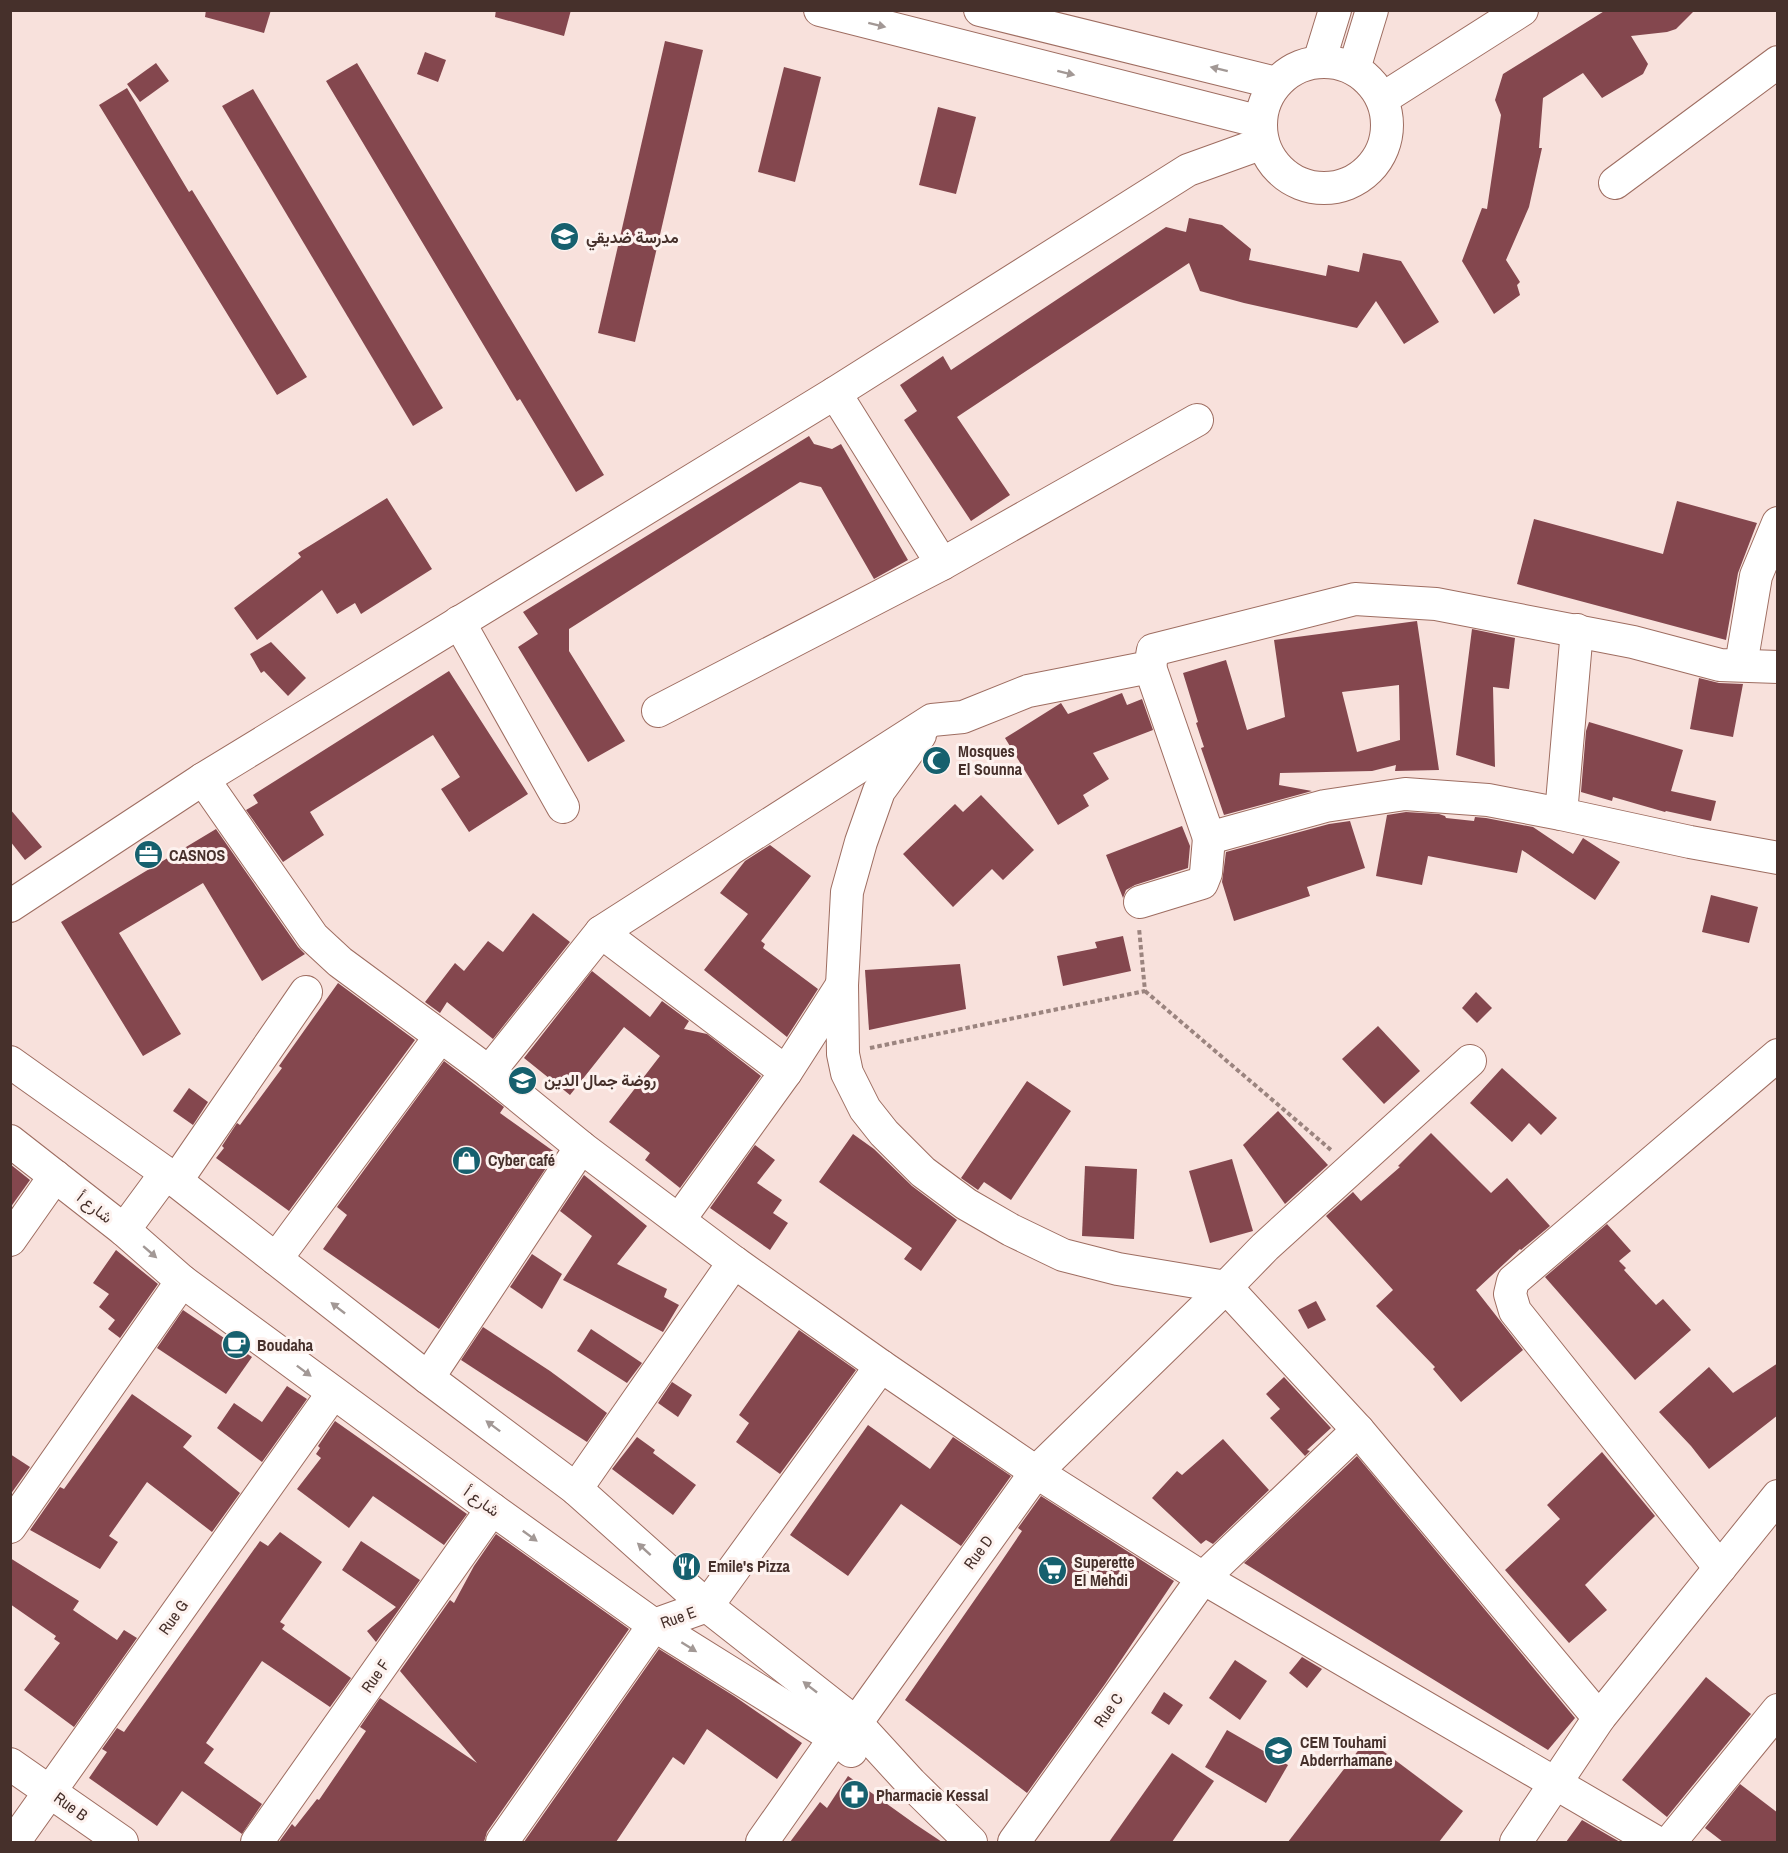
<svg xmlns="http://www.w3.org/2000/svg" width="1788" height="1853" viewBox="0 0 1788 1853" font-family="'Archivo Narrow',Vazirmatn,sans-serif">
<rect width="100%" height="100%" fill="#f8e1dc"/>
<!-- building -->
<g fill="#84474e" fill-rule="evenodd">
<polygon points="206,10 271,10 264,33 205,17"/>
<polygon points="496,10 571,10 564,36 495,17"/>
<polygon points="1606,10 1695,10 1676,29 1667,32 1631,36 1648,64 1643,74 1602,98 1583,73 1543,98 1539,148 1542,148 1529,207 1506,260 1520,282 1517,285 1520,295 1494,314 1462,261 1482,208 1487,209 1501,115 1495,100 1503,74"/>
<polygon points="665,41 703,50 635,342 598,333"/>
<polygon points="425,52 446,60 438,82 417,74"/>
<polygon points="156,63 169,81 140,102 127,84"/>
<polygon points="357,63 604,475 576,492 520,399 517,401 326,81"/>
<polygon points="784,67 821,77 795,182 758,172"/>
<polygon points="127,88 189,192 192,190 307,377 277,395 99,105"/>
<polygon points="253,89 443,408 413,426 222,106"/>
<polygon points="938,107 976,117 956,194 919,185"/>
<polygon points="1189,218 1222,225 1251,249 1249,260 1326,276 1328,265 1359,272 1363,253 1401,261 1439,322 1404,344 1376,301 1357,328 1244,303 1200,291 1189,263 957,417 1010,495 971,521 904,420 917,411 900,385 943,356 951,370 1166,227 1186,232"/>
<polygon points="809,436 814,444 832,449 841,444 908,560 874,579 821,487 800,482 569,629 569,651 625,741 588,762 518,647 538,634 523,612"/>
<polygon points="387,498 432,569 361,614 355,603 337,614 322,590 257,640 234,608 301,557 298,553"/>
<polygon points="1677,501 1757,523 1738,573 1726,640 1517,584 1534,519 1663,554"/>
<path d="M1417,621l22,149 -44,1 1,-6 -24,6 -92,2 -1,12 33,6 -88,24 -23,-67 3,-1 -8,-24 2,-1 -15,-49 43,-13 21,70 38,-13 -11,-77zM1399,685l1,55 -43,12 -15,-60z"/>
<polygon points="1472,629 1515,638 1509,689 1493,687 1495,767 1456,755"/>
<polygon points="271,642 306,678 288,696 264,671 261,673 250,654"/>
<polygon points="449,671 528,794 469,832 441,789 460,777 433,735 310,812 324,835 283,862 246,810 258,803 253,795"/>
<polygon points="1699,678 1719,683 1743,684 1733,737 1690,729"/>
<polygon points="1122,693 1127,705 1142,699 1153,730 1093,753 1109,779 1083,795 1089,806 1058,825 1005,738 1061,703 1068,714"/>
<polygon points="1589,722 1683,750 1671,791 1716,801 1711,821 1666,811 1665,812 1613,797 1612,801 1581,792 1586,731"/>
<polygon points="981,795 1034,850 1003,880 992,869 953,907 903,854 955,804 963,812"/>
<polygon points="10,809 42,847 25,860 10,841"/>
<polygon points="1406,812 1439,814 1445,816 1446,818 1474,821 1475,817 1486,818 1533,827 1573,854 1583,838 1620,862 1595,900 1522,850 1517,873 1428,856 1422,885 1376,876 1387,815"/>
<polygon points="1350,821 1365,868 1307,887 1310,896 1234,921 1222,882 1226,852 1329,824"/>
<polygon points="1182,826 1190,846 1188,868 1135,885 1126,890 1123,898 1106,855"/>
<polygon points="216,829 298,947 305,954 262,981 203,883 119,933 181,1034 143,1056 61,922"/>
<polygon points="770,845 811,876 761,941 765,944 763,948 818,989 787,1037 704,970 748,914 720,893 745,861"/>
<polygon points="1711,895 1758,907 1749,943 1702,932"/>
<polygon points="533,913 570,942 493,1039 447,1002 440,1013 425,1002 455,963 464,971 488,941 503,952"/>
<polygon points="1123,936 1131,971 1063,986 1057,956 1097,948 1095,942"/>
<polygon points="960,964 966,1009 869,1030 865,970"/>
<polygon points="592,971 650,1017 662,1001 689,1021 684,1029 707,1034 761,1076 680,1188 645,1160 650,1153 609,1122 660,1056 624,1027 570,1095 524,1058"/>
<polygon points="338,983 415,1040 289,1211 216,1158 224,1148 222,1146 237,1123 240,1125 282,1068 279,1066"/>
<polygon points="1476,992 1492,1008 1477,1023 1462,1008"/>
<polygon points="1378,1026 1420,1071 1384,1104 1342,1059"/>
<polygon points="444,1061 504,1107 500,1113 556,1153 439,1329 323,1249 347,1215 337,1207"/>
<polygon points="1502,1068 1557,1118 1541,1135 1529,1123 1512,1142 1470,1103"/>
<polygon points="1027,1081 1071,1111 1011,1200 984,1182 978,1190 961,1178"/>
<polygon points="189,1088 208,1102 193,1125 173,1111"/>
<polygon points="1278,1111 1328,1165 1285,1204 1243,1145"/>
<polygon points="1431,1133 1491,1193 1507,1178 1550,1226 1521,1250 1520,1249 1476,1290 1523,1350 1461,1402 1433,1369 1435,1367 1376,1306 1393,1290 1326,1216 1353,1192 1361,1201 1400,1167 1398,1166"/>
<polygon points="853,1134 874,1149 912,1186 957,1220 921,1271 904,1259 912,1248 819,1182"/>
<polygon points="755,1145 775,1160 757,1183 782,1200 773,1213 788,1223 770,1250 710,1208"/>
<polygon points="1232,1159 1253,1231 1210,1243 1189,1171"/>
<polygon points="10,1164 30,1180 10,1208"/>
<polygon points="1085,1166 1137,1169 1134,1239 1082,1236"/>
<polygon points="584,1175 647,1226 617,1264 667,1289 664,1297 679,1305 663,1332 563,1280 592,1236 560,1211"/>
<polygon points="1607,1224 1631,1251 1619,1261 1626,1268 1624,1270 1656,1305 1663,1299 1691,1330 1635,1380 1545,1277"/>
<polygon points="116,1250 158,1284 120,1338 108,1329 115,1320 99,1307 109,1294 93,1283"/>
<polygon points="532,1254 562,1274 542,1309 510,1287"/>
<polygon points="1316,1301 1326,1320 1308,1329 1298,1310"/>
<polygon points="183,1310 252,1357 226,1394 157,1348"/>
<polygon points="483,1327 550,1371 607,1413 587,1442 461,1360"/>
<polygon points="591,1329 642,1363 627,1383 577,1351"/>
<polygon points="799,1330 856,1370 780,1474 736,1442 749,1423 739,1415"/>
<polygon points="1778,1363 1778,1415 1709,1469 1691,1446 1659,1412 1709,1367 1733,1393"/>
<polygon points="1284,1377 1331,1428 1307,1450 1310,1451 1305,1456 1270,1418 1280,1409 1266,1394"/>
<polygon points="672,1382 692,1395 678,1417 658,1403"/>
<polygon points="287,1386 307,1399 262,1462 217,1428 234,1403 262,1422"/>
<polygon points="132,1394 192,1436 183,1447 240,1493 212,1532 147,1482 109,1536 118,1542 100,1569 30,1530 60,1487 64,1489"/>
<polygon points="335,1421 467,1514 444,1545 373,1496 349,1528 297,1489 321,1458 316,1454 320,1448 318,1446"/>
<polygon points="868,1425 930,1469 953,1437 1011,1476 961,1546 901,1504 848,1576 790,1535"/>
<polygon points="637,1437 655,1450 653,1453 696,1485 673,1515 612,1469"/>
<polygon points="1223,1439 1269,1490 1213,1544 1206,1540 1201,1544 1152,1498 1177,1471 1182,1475"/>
<polygon points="1602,1452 1655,1516 1585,1585 1607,1610 1569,1643 1505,1570 1560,1519 1547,1505"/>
<polygon points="10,1454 30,1467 10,1495"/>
<polygon points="1357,1456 1575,1718 1548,1750 1244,1563"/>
<polygon points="1041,1496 1174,1581 1105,1684 1027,1793 905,1700 1001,1562 1022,1531 1018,1528"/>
<polygon points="280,1532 322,1562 280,1622 285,1625 282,1629 351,1678 330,1707 262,1661 206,1743 214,1749 204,1763 262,1804 242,1834 182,1791 157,1826 89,1778 107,1752 102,1749 117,1728 124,1732 260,1541 268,1546"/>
<polygon points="496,1534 629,1629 487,1832 484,1842 279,1842 292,1824 295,1827 317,1799 319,1800 366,1731 360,1727 380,1698 477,1763 400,1671 450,1600 454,1603 474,1566"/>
<polygon points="361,1541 420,1580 376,1642 367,1631 396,1607 342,1570"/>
<polygon points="10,1558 79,1601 73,1610 117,1640 124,1630 137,1638 74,1727 24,1690 60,1643 54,1639 56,1636 10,1604"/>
<polygon points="659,1649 734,1696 802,1743 777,1779 707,1729 684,1765 673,1757 616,1842 524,1842"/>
<polygon points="1302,1657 1322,1669 1307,1688 1289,1673"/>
<polygon points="1235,1660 1267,1681 1240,1720 1209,1698"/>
<polygon points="1706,1677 1751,1714 1667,1817 1622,1780"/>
<polygon points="1164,1692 1183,1705 1169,1725 1151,1713"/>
<polygon points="1227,1730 1288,1765 1266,1803 1205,1767"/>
<polygon points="1367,1739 1463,1811 1439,1842 1288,1842"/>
<polygon points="1172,1753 1214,1781 1172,1842 1109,1842"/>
<polygon points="848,1776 915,1824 942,1842 790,1842 820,1802 827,1808"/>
<polygon points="1740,1784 1778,1813 1778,1842 1723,1842 1705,1828"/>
<polygon points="1582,1820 1613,1838 1620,1842 1566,1842"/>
</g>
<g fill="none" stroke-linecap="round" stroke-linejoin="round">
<defs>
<g id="minor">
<polyline points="820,10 1261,122"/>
<polyline points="980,10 1276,83"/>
<circle cx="1324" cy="125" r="63"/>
<polyline points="1319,62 1335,10"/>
<polyline points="1354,69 1372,10"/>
<polyline points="1382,99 1522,10"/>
<polyline points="1615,183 1778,62"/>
<polyline points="835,393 942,564"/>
<polyline points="459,622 563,807"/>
<polyline points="1741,665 1756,576 1778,523"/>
<polyline points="1150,667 1209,838 1325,806 1405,794 1488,800 1561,814 1690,842 1778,858"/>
<polyline points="658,711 942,564 1197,420"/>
<polyline points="920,735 879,791 861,842 847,892 842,985 843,1054 847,1073 865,1109 884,1133 923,1172 966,1204 1011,1230 1063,1255 1118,1269 1226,1287 1265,1247 1470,1061"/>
<polyline points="203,779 313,937 340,962 489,1072 581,1147 734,1262 881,1366 1036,1472 1203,1578 1656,1842"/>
<polyline points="1561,814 1577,630"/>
<polyline points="1140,902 1202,883 1206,873 1209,838"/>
<polyline points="10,906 203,779 835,393 1188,170 1263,143"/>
<polyline points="601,932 786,1072"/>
<polyline points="10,1062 166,1173 428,1378 576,1489 707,1606 856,1723 911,1783 971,1842"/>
<polyline points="489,1072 601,932 932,720 963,717 1028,691 1150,667 1153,650 1355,599 1436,604 1633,642 1720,665 1778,667"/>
<polyline points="10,1141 124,1230 182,1281 492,1509 654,1625 835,1738 851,1751"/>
<polyline points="176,1181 306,992"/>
<polyline points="679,1220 786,1072 842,985"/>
<polyline points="124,1230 166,1173"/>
<polyline points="10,1240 55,1176"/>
<polyline points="276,1259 440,1037"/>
<polyline points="428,1378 581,1147"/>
<polyline points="576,1489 734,1262"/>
<polyline points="10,1527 182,1281"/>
<polyline points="1720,1568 1515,1311 1510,1294 1513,1281 1778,1055"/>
<polyline points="10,1764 122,1842"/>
<polyline points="14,1842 333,1393"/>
<polyline points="257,1842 492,1509"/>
<polyline points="502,1842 654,1625 707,1606 881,1366"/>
<polyline points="762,1842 835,1738 835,1736 856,1723 1036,1472 1226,1287 1358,1430 1599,1718"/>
<polyline points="1014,1842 1203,1578 1358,1430"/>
<polyline points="1516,1842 1599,1718 1778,1496"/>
<polyline points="1670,1842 1778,1710"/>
</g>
</defs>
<!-- minor casing -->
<use href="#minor" stroke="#9e6d61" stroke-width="34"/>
<!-- path -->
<g stroke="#9b847f" stroke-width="4" stroke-dasharray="4.5 3" stroke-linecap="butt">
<polyline points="1145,991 1331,1150"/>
<polyline points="870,1048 1145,991 1139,928"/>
</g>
<!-- minor -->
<use href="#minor" stroke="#fff" stroke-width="32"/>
</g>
<!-- one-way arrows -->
<defs><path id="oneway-solid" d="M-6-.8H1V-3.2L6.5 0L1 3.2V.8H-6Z" transform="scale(1.5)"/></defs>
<g fill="#a29895">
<use href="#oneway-solid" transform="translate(877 25) rotate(14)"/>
<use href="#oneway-solid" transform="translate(1219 69) rotate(-166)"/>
<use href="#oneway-solid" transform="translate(1066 73) rotate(14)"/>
<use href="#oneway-solid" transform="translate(150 1252) rotate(41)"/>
<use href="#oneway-solid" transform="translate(338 1308) rotate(-142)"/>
<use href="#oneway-solid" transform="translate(304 1371) rotate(37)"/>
<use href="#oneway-solid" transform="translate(493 1426) rotate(-143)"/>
<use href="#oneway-solid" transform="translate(530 1536) rotate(36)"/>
<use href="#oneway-solid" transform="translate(644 1549) rotate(-138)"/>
<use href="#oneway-solid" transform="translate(689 1647) rotate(32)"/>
<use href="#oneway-solid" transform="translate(810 1687) rotate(-142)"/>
</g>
<!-- icons -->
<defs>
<symbol id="school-disc" viewBox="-11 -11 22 22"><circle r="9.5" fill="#16606e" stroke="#fdf2ef"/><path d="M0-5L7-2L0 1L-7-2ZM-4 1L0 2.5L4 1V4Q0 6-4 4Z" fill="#fff"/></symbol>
<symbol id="mosque-disc" viewBox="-11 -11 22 22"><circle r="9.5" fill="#16606e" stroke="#fdf2ef"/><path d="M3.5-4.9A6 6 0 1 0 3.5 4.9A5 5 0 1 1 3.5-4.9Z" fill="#fff"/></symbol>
<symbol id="office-disc" viewBox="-11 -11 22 22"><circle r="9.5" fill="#16606e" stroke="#fdf2ef"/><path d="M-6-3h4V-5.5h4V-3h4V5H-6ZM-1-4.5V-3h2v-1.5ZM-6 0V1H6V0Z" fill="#fff"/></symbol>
<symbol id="shop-disc" viewBox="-11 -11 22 22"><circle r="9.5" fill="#16606e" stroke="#fdf2ef"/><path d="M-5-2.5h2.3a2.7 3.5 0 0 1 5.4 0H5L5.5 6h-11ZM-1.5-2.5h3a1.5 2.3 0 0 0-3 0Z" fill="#fff"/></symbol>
<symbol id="cafe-disc" viewBox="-11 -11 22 22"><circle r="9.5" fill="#16606e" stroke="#fdf2ef"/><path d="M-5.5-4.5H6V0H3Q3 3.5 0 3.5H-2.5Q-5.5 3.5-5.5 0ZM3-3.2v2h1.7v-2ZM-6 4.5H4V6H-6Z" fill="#fff"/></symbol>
<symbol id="restaurant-disc" viewBox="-11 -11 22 22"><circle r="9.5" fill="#16606e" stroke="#fdf2ef"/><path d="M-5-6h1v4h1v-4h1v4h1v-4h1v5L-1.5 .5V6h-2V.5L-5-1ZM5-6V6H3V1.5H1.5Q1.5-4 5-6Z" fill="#fff"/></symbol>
<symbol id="supermarket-disc" viewBox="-11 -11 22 22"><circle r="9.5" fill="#16606e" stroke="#fdf2ef"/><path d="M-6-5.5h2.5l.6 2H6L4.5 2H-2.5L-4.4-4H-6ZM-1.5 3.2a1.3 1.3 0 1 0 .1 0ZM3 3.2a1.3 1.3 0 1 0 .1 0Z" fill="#fff"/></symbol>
<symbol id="pharmacy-disc" viewBox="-11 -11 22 22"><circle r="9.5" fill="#16606e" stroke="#fdf2ef"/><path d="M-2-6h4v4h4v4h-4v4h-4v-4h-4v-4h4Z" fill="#fff"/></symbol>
</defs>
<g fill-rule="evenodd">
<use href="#school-disc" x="548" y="220" width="33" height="33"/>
<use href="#mosque-disc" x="920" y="744" width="33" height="33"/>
<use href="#office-disc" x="132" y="838" width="33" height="33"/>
<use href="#school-disc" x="506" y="1064" width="33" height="33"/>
<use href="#shop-disc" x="450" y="1144" width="33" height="33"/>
<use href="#cafe-disc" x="220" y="1328" width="33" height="33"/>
<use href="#restaurant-disc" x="670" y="1550" width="33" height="33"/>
<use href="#supermarket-disc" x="1036" y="1554" width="33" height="33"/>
<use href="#school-disc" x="1262" y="1734" width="33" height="33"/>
<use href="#pharmacy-disc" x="838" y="1778" width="33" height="33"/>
</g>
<g text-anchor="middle" stroke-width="6" stroke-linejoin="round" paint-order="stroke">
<!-- poi labels -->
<g font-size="16" font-weight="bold" fill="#46302b" stroke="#fdf2ef" text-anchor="start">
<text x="586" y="243">مدرسة ضديقي</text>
<text x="958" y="757">Mosques<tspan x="958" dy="18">El Sounna</tspan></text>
<text x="169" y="861">CASNOS</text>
<text x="544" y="1086">روضة جمال الدين</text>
<text x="488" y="1166">Cyber café</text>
<text x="257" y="1351">Boudaha</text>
<text x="1074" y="1568">Superette<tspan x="1074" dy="18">El Mehdi</tspan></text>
<text x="708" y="1572">Emile's Pizza</text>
<text x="1300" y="1748">CEM Touhami<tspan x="1300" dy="18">Abderrhamane</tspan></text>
<text x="876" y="1801">Pharmacie Kessal</text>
</g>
<!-- street labels -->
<g font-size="16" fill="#46302b" stroke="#fdf2ef">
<text transform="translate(95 1207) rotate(38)" y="6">شارع أ</text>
<text transform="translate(482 1501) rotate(36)" y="6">شارع أ</text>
<text transform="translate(978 1552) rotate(-54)" y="6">Rue D</text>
<text transform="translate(173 1617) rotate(-55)" y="6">Rue G</text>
<text transform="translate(678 1617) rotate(-20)" y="6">Rue E</text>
<text transform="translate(375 1676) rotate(-55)" y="6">Rue F</text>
<text transform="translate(1108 1710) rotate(-54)" y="6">Rue C</text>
<text transform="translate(71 1806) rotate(36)" y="6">Rue B</text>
</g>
</g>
<!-- border -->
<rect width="1788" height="1853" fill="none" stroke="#46302b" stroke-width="24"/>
</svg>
